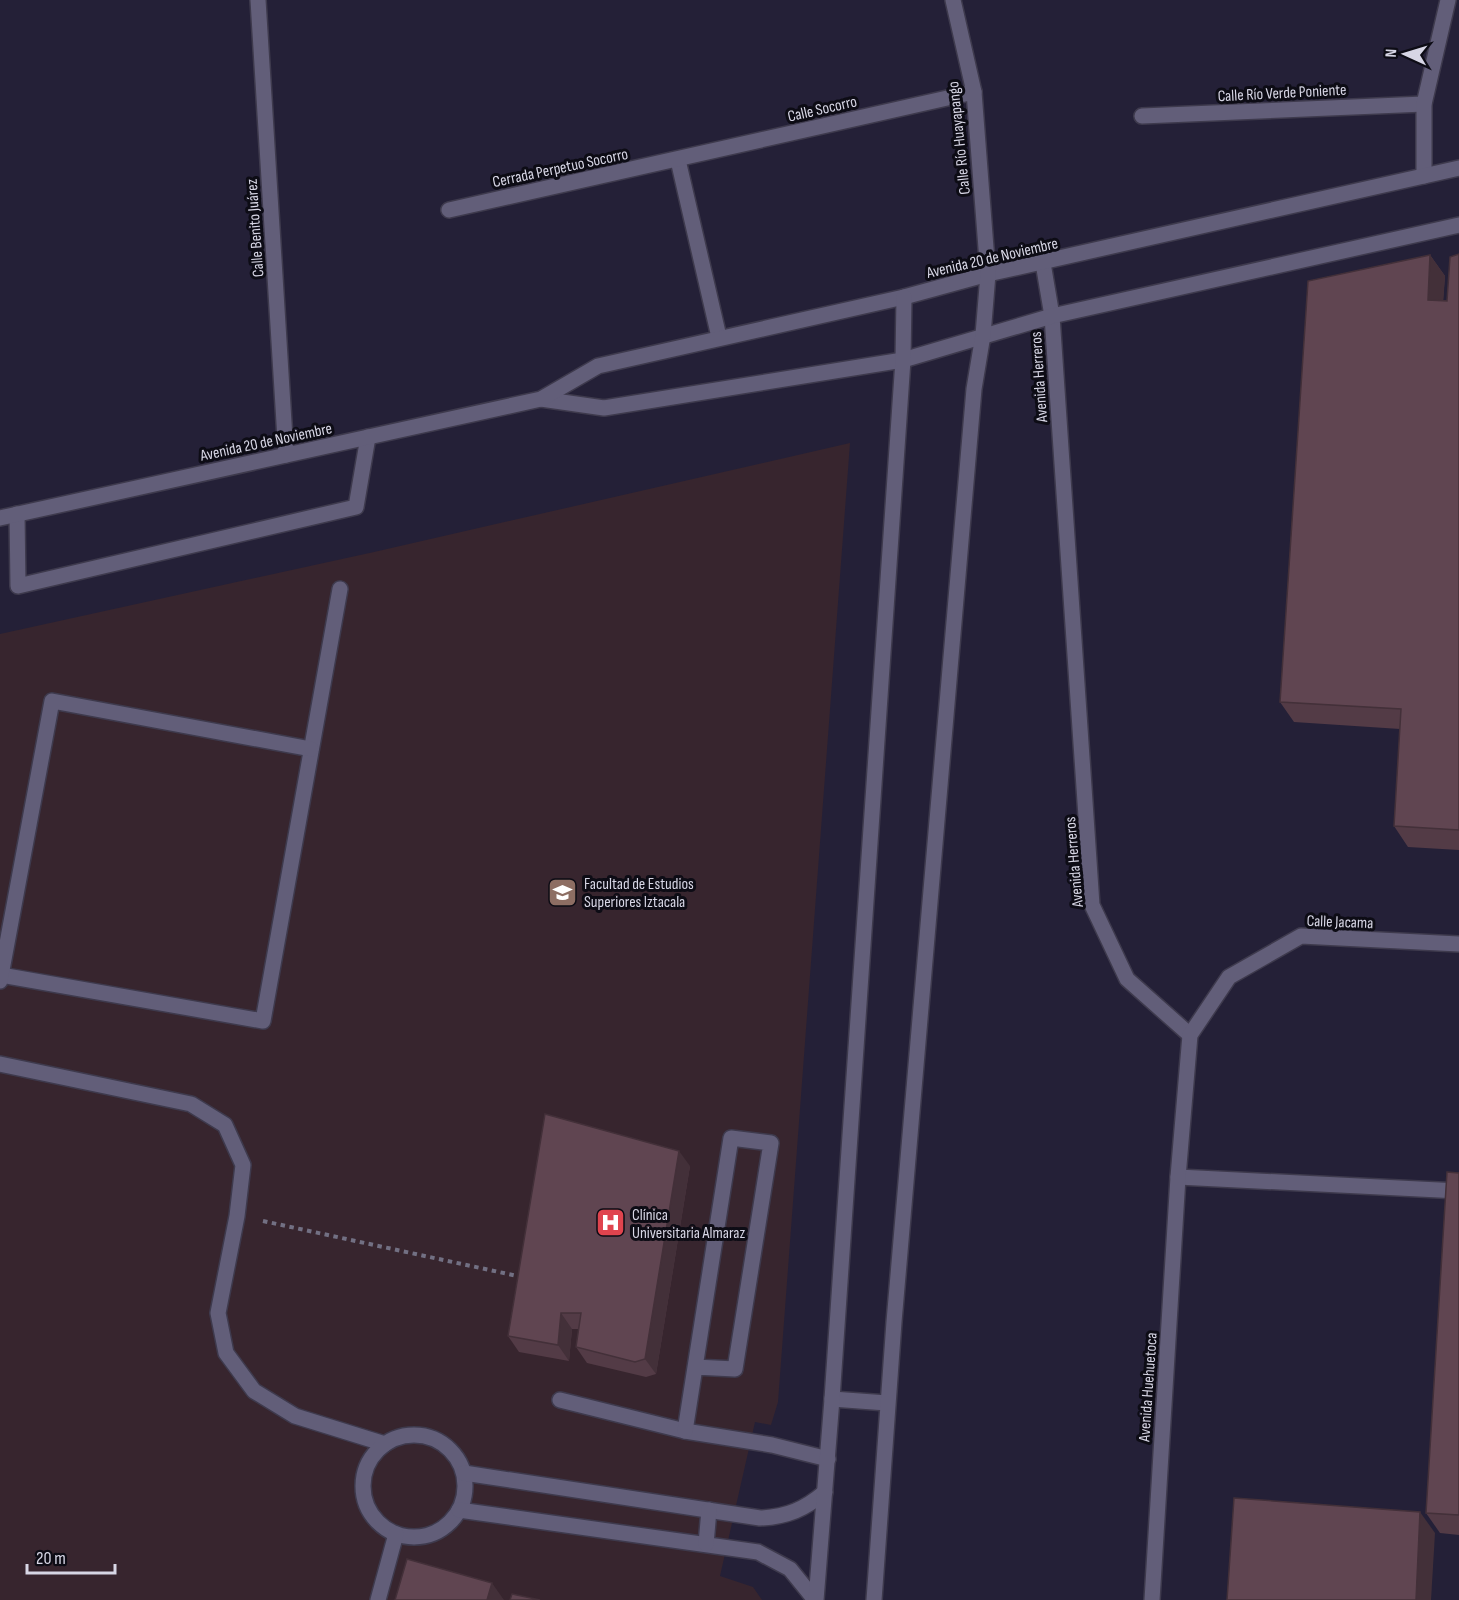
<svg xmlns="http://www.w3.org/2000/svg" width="1459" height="1600" viewBox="0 0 1459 1600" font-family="'Sofia Sans Condensed',sans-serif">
<rect width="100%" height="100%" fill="#242037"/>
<!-- education -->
<polygon fill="#37252e" points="850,443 778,1402 771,1425 755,1422 720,1576 753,1587 762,1600 0,1600 0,634 374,552"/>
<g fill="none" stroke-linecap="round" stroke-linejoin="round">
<defs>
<g id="service">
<polyline points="1043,263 1052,316 1092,905 1127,979 1190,1035"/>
<polyline points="17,514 18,586 356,507 368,437"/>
<polyline points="1,975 263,1021 340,589"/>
<polyline points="0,981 52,701 311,749"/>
<polyline points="0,1064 191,1104 225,1125 243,1165 237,1216 218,1313 226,1353 254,1391 295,1416 385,1444"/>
<polyline points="1178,1177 1459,1191"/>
<polyline points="560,1400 685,1431 772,1445 828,1459"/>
<polyline points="685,1431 731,1138 771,1143 735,1369 695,1367"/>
<circle cx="414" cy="1486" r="51"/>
<path d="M464,1473l296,45c27,-1 45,-9 65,-26"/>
<polyline points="459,1510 758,1552 790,1569 815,1600"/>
<polyline points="706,1544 709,1510"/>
<polyline points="378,1600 396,1534"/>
<polyline points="1152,1600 1178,1177 1190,1035 1229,977 1301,936 1459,944"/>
</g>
<g id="minor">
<polyline points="258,0 286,455"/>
<polyline points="1142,116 1424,104"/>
<polyline points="678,160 719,337"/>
<polyline points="1424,176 1424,104 1448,0"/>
<polyline points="449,210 974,92"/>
</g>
<g id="secondary">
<polyline points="541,399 604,408 903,360 1052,316 1459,225"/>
<polyline points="0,518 541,399 598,366 904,297 988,274 1459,168"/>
<polyline points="832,1399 887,1403"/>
<polyline points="816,1600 832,1399 903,360 904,297"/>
<polyline points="874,1600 894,1322 974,389 983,335 988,274 974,92 953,0"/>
</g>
</defs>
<!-- service casing -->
<use href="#service" stroke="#3e3a4d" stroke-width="18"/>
<!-- minor casing -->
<use href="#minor" stroke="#3e3a4d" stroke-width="18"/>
<!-- secondary casing -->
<use href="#secondary" stroke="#3e3a4d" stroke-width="18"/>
<!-- path -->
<polyline stroke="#727083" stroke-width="4" stroke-dasharray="4.5 4.5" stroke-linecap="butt" points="263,1221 522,1277"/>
<!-- service -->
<use href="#service" stroke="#625e79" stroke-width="15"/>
<!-- minor -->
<use href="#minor" stroke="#625e79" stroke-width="15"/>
<!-- secondary -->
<use href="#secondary" stroke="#625e79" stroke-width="15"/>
</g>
<!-- wall -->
<g fill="#533b46">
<polygon points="1459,254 1459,850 1408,847 1394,826 1400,729 1294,722 1280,702 1430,255 1445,276 1443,300 1447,301"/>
<polygon points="690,1166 656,1374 646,1377 587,1363 576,1347 579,1329 572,1329 569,1361 519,1352 508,1336"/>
<polygon points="1459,1173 1459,1535 1440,1533 1426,1513"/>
</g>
<!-- shaded-wall -->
<g fill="#433039">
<polygon points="1430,255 1445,276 1442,320 1428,300"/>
<polygon points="679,1151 690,1166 656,1374 645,1359"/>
<polygon points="561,1313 572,1329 569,1361 558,1345"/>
<polygon points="1420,1512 1435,1533 1431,1600 1416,1600"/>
<polygon points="492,1583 504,1600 487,1600"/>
</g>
<!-- building -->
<g fill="#604551" stroke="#433039" stroke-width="1.5">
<polygon points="1459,254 1459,830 1394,826 1401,709 1280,702 1308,281 1430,255 1428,300 1447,301 1450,257"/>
<polygon points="545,1114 679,1151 645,1359 635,1362 576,1347 581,1313 561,1313 558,1345 508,1336"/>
<polygon points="1447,1172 1459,1173 1459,1515 1426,1513"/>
<polygon points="1234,1498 1420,1512 1416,1600 1227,1600"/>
<polygon points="407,1559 492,1583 487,1600 395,1600"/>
<polygon points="512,1594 540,1600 510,1600"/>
</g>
<!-- icons -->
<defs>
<symbol id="university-square" viewBox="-11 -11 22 22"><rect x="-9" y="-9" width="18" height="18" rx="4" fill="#8d6e63" stroke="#0d0c15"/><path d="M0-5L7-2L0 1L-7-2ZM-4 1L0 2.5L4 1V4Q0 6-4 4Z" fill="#fff"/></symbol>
<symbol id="hospital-square" viewBox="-11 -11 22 22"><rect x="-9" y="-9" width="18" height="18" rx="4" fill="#e0444e" stroke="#0d0c15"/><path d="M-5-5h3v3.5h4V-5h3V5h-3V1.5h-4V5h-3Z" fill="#fff"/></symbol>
</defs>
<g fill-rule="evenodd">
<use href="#university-square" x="546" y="876" width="33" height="33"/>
<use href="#hospital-square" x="594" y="1206" width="33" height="33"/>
</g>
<g text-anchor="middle" stroke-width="6" stroke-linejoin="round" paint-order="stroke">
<!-- street labels -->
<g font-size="16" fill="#d7d6e5" stroke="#0d0c15">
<text transform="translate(1282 92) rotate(-3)" y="6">Calle Río Verde Poniente</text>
<text transform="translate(822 108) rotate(-13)" y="6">Calle Socorro</text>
<text transform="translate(958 138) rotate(-96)" y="6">Calle Río Huayapango</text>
<text transform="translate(560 167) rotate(-12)" y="6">Cerrada Perpetuo Socorro</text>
<text transform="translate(254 228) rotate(-94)" y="6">Calle Benito Juárez</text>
<text transform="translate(992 257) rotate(-13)" y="6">Avenida 20 de Noviembre</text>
<text transform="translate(1038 377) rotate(-94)" y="6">Avenida Herreros</text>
<text transform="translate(266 441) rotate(-12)" y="6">Avenida 20 de Noviembre</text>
<text transform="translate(1073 862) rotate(-95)" y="6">Avenida Herreros</text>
<text transform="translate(1340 921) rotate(2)" y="6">Calle Jacama</text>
<text transform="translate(1147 1387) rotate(-86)" y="6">Avenida Huehuetoca</text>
</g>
<!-- poi labels -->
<g font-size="16" fill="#d7d6e5" stroke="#0d0c15" text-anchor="start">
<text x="584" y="889">Facultad de Estudios<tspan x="584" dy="18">Superiores Iztacala</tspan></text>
<text x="632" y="1220">Clínica<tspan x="632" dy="18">Universitaria Almaraz</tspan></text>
</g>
</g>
<!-- north arrow -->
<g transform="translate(1405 54) rotate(274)" stroke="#0d0c15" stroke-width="4.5" paint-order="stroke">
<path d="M0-4.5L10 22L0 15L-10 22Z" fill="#d7d6e5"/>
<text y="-9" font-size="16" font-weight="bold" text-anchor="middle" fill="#d7d6e5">N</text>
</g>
<!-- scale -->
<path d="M27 1564v9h88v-9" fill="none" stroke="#d7d6e5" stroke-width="3"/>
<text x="36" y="1564" font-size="18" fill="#d7d6e5" stroke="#0d0c15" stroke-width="4.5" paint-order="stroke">20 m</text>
</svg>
